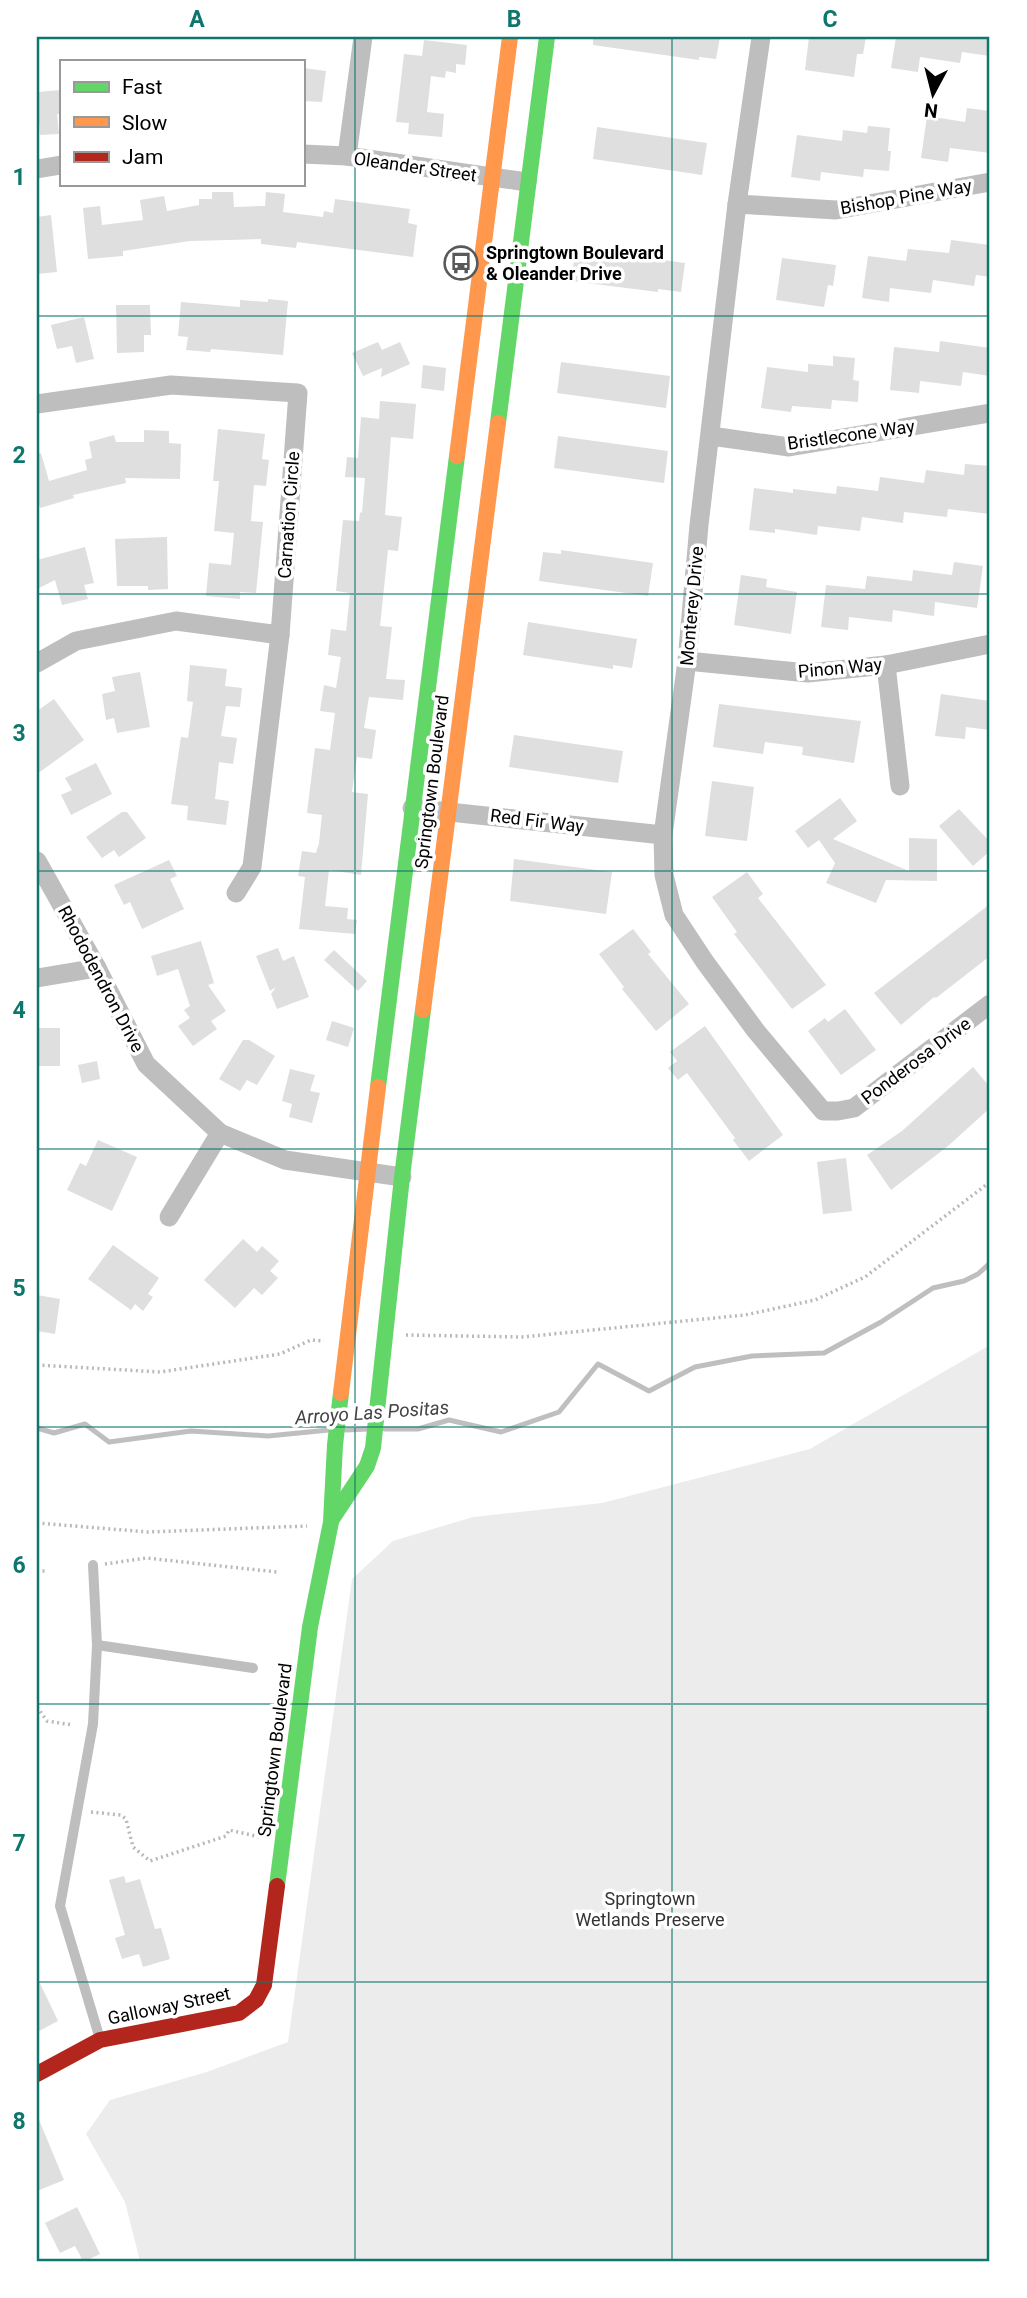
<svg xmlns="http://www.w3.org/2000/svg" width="1027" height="2298" viewBox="0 0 1027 2298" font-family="Roboto,sans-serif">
<rect width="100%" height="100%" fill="#fff"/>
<!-- green -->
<polygon fill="#ececec" points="990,1345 990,2261 140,2261 125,2202 86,2134 110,2100 207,2072 288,2042 352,1579 393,1541 473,1517 602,1503 810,1449"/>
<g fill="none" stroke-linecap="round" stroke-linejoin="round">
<!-- stream -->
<g stroke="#bfbfbf" stroke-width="5">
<polyline points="37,1428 54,1433 85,1424 109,1442 191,1431 268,1436 329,1430"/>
<polyline points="385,1429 418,1429 449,1420 501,1432 559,1412 598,1364 649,1391 695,1367 752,1356 824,1353 881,1322 933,1288 964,1281 978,1274 990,1263"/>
<polyline points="346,1430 368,1429"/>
</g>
</g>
<!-- building -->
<g fill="#dfdfdf">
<polygon points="593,37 720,37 716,59 699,57 699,60 593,45"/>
<polygon points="809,37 866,37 863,54 857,54 854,77 805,70"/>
<polygon points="896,37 990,37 990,56 962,52 960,63 920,57 918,72 891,68"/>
<polygon points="424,40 467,45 465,65 456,64 456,73 446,71 445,78 431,76 427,112 444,114 442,137 408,134 409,123 396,122 404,54 422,56"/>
<polygon points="303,68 326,71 322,102 303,101"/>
<polygon points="61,90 61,114 57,114 59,134 40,135 37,92"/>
<polygon points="967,108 990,111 990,153 950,148 948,162 921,158 927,116 965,122"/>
<polygon points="868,126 890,128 888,151 891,151 889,171 864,169 863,177 821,172 820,181 791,177 797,135 842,141 843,130 867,133"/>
<polygon points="597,127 707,143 702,175 593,159"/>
<polygon points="212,192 233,192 234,207 265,206 266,192 285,194 283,212 323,217 324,211 333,213 335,199 410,209 408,223 417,225 413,257 297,242 296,248 261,244 261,239 190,241 123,251 123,256 88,259 83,208 100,206 102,225 143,220 140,200 164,196 167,211 199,205 199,199 212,199"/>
<polygon points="51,215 57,272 37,274 37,217"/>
<polygon points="951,240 990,245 990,277 976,275 974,286 933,280 931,293 890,288 889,302 862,298 868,256 906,261 908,249 949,253"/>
<polygon points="576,248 685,263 681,292 658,289 658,292 571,281"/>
<polygon points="782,258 836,265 833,286 828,285 824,307 776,300"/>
<polygon points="268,299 288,301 283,355 211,349 210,352 186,350 188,337 178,336 181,302 240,307 240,300 268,302"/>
<polygon points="116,305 150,305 151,335 144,335 144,352 117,353"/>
<polygon points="84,317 94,359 76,363 72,346 57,349 51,325"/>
<polygon points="940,341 990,348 990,376 963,372 961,386 920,381 919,393 890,390 894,347 939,352"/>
<polygon points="378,342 382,350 400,342 410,364 381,377 382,368 363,376 352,353"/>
<polygon points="833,356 855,358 853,380 859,381 858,402 832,400 831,409 792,406 791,412 761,408 767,367 808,372 808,364 833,366"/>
<polygon points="561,362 670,376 666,408 557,393"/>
<polygon points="423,365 446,368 444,391 421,388"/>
<polygon points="380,401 416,404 413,439 391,437 385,515 402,517 398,551 388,550 380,626 392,627 386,679 405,680 403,700 369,697 364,728 376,730 372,759 357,757 352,792 368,794 361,875 329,870 325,906 348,908 347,919 357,920 355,934 299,929 305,877 298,876 302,851 316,853 319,843 322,815 307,813 315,748 330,750 335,713 320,711 324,685 336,688 341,657 328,655 331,629 346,631 350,593 336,591 343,520 359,521 360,512 362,513 365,478 345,477 347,457 358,458 361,417 379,419"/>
<polygon points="218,429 265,434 262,459 269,460 266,486 254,485 251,521 263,522 256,593 240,592 240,599 206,596 209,563 231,565 234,533 214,531 219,481 213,481"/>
<polygon points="144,430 169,431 169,443 181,444 180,479 125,478 126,483 73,495 74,498 40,508 37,496 37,454 41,453 49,481 87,470 85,460 92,458 89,442 114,435 116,442 144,442"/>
<polygon points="558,436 668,451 664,483 554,468"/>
<polygon points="965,464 990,466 990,514 948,509 947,517 904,512 903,523 862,517 860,531 818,526 817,535 775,529 775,533 749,530 754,488 793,493 793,489 836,494 837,486 878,491 880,477 924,483 926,470 964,475"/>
<polygon points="167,537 168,589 148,590 148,586 117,586 115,539"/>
<polygon points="85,547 94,583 84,585 88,599 62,605 55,580 37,589 37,560"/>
<polygon points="561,550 653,563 648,596 539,581 543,552 561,554"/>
<polygon points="954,562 983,566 977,608 935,602 934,616 893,610 892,622 849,617 848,630 821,627 826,585 865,589 867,576 912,581 913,570 952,575"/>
<polygon points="741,575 767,579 766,587 797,592 791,634 734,625"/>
<polygon points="528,622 637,639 632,668 613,665 613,669 523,655"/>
<polygon points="190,665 227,669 225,686 242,688 240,707 226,706 221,736 237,738 233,764 219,762 215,799 229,801 226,825 187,820 188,806 171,804 181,737 188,738 193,702 187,701"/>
<polygon points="140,672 150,727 117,733 114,718 106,720 102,694 115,691 112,677"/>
<polygon points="941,694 990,701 990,730 966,727 965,739 935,736"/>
<polygon points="54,699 84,740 37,774 37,711"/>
<polygon points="719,704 861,721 854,763 802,755 803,747 765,742 763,754 713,747"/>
<polygon points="514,735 623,751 618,783 509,767"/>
<polygon points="96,763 112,794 71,815 61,795 72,790 65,778"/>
<polygon points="712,781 754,787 747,841 705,836"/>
<polygon points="840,798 857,821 833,839 909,871 909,838 937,839 937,881 886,880 876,903 826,883 835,863 819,840 808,848 795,831"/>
<polygon points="959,809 990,842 990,851 973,866 939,826"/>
<polygon points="122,812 127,812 146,838 119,857 114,850 102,858 86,837"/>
<polygon points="514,859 612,872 606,914 510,901"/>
<polygon points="169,860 177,876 170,879 184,909 142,929 130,902 124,905 114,885"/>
<polygon points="747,872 763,894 758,898 826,985 792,1009 734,934 737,932 712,897"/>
<polygon points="990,904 990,956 936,998 934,997 901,1025 874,993"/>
<polygon points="633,929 651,952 648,954 689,1004 656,1031 622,989 624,987 599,954"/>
<polygon points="201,941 214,983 208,985 226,1011 211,1021 217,1029 193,1046 178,1026 190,1018 184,1010 190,1006 178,969 157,976 151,956"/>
<polygon points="278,948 283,961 294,956 309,997 277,1009 271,994 276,987 270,991 256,956"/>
<polygon points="334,950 367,981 358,991 324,960"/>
<polygon points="845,1009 876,1050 841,1075 808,1031 825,1018 828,1022"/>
<polygon points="332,1021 354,1028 348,1047 326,1040"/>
<polygon points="705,1026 783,1135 749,1161 733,1140 735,1138 687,1073 678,1080 668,1068 677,1061 670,1052"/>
<rect x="37" y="1028" width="23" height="38"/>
<polygon points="243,1040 249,1040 275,1056 257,1085 247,1080 240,1091 219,1079"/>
<polygon points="97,1061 100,1079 82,1083 78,1065"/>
<polygon points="973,1067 990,1087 990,1108 948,1146 891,1190 867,1155 902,1131"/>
<polygon points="290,1069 315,1075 310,1091 320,1093 312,1123 289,1117 292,1104 282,1101"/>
<polygon points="98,1140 137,1157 112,1211 67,1190 80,1163 86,1166"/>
<polygon points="846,1158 852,1211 823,1214 817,1162"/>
<polygon points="243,1239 257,1252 262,1246 279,1261 270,1271 278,1278 262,1295 254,1288 235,1308 204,1280"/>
<polygon points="113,1245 159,1278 148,1294 153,1297 143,1311 135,1304 131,1310 88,1279"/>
<polygon points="37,1295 60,1299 55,1334 37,1331"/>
<polygon points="124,1876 126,1883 140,1879 155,1929 161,1928 170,1959 143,1967 139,1954 122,1959 115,1938 125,1935 109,1880"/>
<polygon points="37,1977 58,2021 37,2032"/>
<polygon points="37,2115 64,2180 37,2191"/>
<polygon points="77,2207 100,2254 85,2261 83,2261 75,2246 60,2253 45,2223"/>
</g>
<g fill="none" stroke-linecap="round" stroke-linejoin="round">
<!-- path -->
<g stroke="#b9b9b9" stroke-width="3.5" stroke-dasharray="2 3.5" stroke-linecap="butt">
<polyline points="406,1335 522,1337 745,1315 815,1300 865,1277 990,1182"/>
<polyline points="37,1365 160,1372 280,1354 311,1340 324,1341"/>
<polyline points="37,1523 148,1532 307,1526"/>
<polyline points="105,1564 146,1558 277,1572"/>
<polyline points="37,1571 45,1571"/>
<polyline points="37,1707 47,1721 73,1725"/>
<polyline points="91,1812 121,1815 126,1819 133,1847 150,1861 226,1836 229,1830 260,1837"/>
</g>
<!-- lane -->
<g stroke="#bebebe" stroke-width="10">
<polyline points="93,1565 97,1645 93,1724 60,1906 100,2039"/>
<polyline points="97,1645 253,1668"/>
</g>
<!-- street -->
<g stroke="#bebebe" stroke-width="19">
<polyline points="761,37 737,204 699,525 687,661 663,835 664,875 674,915 705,962 756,1031 823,1111 838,1111 854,1108 990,1004"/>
<polyline points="303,154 347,156 527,182"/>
<polyline points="347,156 363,37"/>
<polyline points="37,169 61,165"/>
<polyline points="737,204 836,210 990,182"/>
<polyline points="37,404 171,385 298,393 280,635 252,867 236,893"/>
<polyline points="711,436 789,447 990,413"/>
<polyline points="687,661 808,673 886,665 990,644"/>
<polyline points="37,663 76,641 176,621 280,635"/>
<polyline points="886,665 900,786"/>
<polyline points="412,808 663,835"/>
<polyline points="37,861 97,968 146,1064 220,1133 285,1160 402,1177"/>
<polyline points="37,978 97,968"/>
<polyline points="169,1217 220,1133"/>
</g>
<!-- fast -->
<g stroke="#63d668" stroke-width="16">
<polyline points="498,423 547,37"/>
<polyline points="378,1087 457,456"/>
<polyline points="332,1519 367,1466 373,1448 402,1177 423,1010"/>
<polyline points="277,1886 310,1627 331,1522 335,1445 341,1393"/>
</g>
<!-- slow -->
<g stroke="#ff974d" stroke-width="16">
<polyline points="457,456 510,37"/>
<polyline points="423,1010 498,423"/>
<polyline points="341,1393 378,1087"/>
</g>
<!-- jam -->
<polyline stroke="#b3261e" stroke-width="16" points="37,2074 100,2040 239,2013 256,2000 264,1985 277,1886"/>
</g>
<!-- grid -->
<path fill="none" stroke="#0f766e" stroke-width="2" stroke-opacity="0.55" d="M355,37v2224M672,37v2224M37,316h953M37,594h953M37,871h953M37,1149h953M37,1427h953M37,1704h953M37,1982h953"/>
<!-- icons -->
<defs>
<symbol id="bus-ring" viewBox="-11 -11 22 22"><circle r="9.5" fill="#fff" stroke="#595959" stroke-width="1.5"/><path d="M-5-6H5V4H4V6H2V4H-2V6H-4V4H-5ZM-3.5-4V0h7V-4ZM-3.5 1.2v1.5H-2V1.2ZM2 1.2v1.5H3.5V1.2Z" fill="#595959"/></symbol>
</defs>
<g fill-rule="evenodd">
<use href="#bus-ring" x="442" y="244" width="38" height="38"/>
</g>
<g text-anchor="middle" stroke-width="7" stroke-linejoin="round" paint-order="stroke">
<!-- street labels -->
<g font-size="18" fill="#000" stroke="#fff">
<text transform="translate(415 167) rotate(8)" y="6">Oleander Street</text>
<text transform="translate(906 197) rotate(-10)" y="6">Bishop Pine Way</text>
<text transform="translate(851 435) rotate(-8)" y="6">Bristlecone Way</text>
<text transform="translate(289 515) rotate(-86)" y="6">Carnation Circle</text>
<text transform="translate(692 606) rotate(-85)" y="6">Monterey Drive</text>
<text transform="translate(840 668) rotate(-5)" y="6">Pinon Way</text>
<text transform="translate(432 782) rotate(-83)" y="6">Springtown Boulevard</text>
<text transform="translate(537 821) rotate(7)" y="6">Red Fir Way</text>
<text transform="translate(101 979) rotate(62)" y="6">Rhododendron Drive</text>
<text transform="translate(916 1061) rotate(-37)" y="6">Ponderosa Drive</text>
<text transform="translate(275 1750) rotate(-83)" y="6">Springtown Boulevard</text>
<text transform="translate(169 2006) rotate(-12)" y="6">Galloway Street</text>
</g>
<!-- poi labels -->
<g font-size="18" font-weight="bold" fill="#000" stroke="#fff" text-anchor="start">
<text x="486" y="259">Springtown Boulevard<tspan x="486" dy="21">&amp; Oleander Drive</tspan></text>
</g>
<!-- park labels -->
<g font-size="18" fill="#333" stroke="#fff">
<text x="650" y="1905">Springtown<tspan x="650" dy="21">Wetlands Preserve</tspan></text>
</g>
<!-- water labels -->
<g font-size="19" font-style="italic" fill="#444" stroke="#fff">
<text transform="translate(372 1412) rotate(-4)" y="7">Arroyo Las Positas</text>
</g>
</g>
<!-- border -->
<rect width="1027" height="2298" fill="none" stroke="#ffffff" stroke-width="77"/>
<!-- legend -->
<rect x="60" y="60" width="245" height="126" fill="#ffffff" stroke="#999999" stroke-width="2"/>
<rect x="74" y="82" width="35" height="10" fill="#63d668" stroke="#999999" stroke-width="2"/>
<text x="122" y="94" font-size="21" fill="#000000">Fast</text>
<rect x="74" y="117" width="35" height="10" fill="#ff974d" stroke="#999999" stroke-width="2"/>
<text x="122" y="130" font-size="21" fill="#000000">Slow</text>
<rect x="74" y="152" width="35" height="10" fill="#b3261e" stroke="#999999" stroke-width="2"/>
<text x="122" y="164" font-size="21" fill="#000000">Jam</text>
<!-- north arrow -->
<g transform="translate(933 94) rotate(187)" stroke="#ffffff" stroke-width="5" paint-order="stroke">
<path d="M0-5L12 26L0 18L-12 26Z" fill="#000000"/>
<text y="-10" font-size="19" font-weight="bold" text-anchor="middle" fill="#000000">N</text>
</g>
<rect x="38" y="38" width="950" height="2222" fill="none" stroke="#0f766e" stroke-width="2.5"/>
<g font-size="23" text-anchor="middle" font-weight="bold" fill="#0f766e">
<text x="197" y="27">A</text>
<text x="514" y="27">B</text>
<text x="830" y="27">C</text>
<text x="19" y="185">1</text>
<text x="19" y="463">2</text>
<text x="19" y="741">3</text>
<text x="19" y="1018">4</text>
<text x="19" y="1296">5</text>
<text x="19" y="1573">6</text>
<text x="19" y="1851">7</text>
<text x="19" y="2129">8</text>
</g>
</svg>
